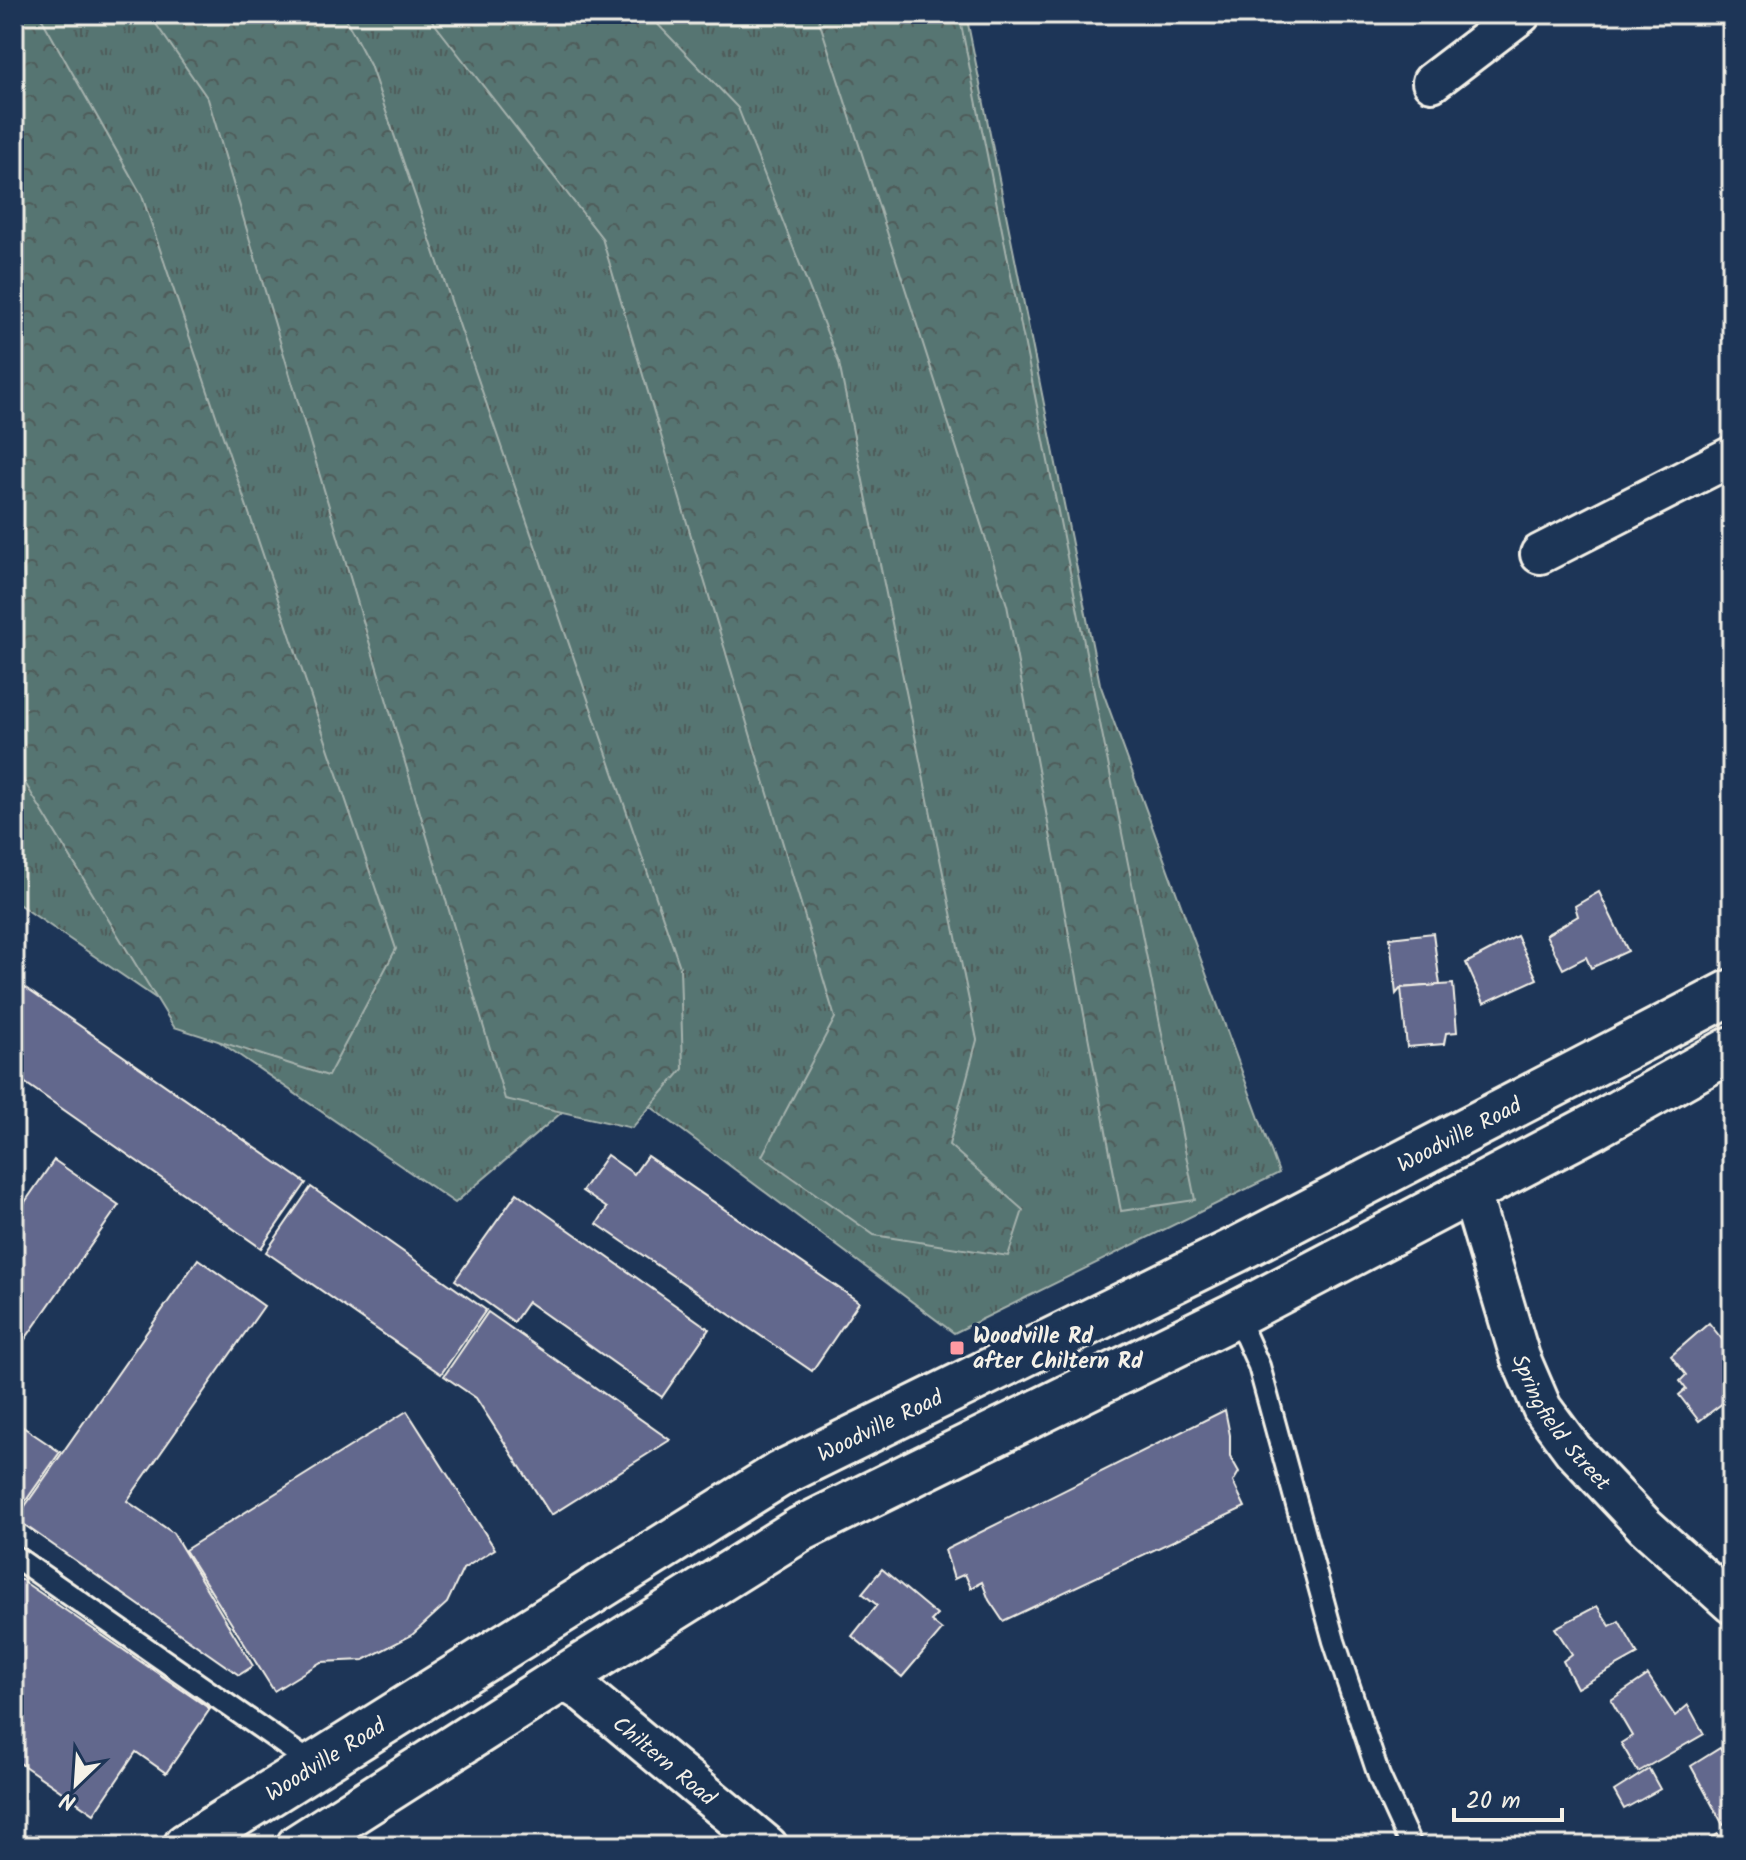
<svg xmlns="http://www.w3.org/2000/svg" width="1746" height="1860" viewBox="0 0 1746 1860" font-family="Kalam,sans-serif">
<defs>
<pattern id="grass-tufts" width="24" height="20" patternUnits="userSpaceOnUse" patternTransform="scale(2)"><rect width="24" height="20" fill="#567472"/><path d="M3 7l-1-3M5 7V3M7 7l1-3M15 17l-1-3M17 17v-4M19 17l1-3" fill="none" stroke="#4f5c5a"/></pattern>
<pattern id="forest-crowns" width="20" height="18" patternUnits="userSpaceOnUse" patternTransform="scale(2)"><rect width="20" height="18" fill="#567472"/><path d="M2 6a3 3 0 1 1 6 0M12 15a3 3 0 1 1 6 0" fill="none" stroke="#4f5c5a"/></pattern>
</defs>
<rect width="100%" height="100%" fill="#1d3557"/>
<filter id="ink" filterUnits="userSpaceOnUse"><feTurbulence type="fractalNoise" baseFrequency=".0125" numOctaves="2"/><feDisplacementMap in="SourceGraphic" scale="16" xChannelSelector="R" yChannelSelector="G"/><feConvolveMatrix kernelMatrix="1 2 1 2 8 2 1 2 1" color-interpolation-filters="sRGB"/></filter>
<g filter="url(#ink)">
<!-- grass -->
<polygon fill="url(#grass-tufts)" stroke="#a5b2ad" stroke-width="2" points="14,14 966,14 1100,684 1279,1173 954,1333 607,1074 455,1203 14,901"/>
<!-- forest -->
<g fill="url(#forest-crowns)" stroke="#a5b2ad" stroke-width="2">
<polygon points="14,14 39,14 142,196 396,949 328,1076 174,1027 14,765"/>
<polygon points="149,14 343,14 370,65 680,967 683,1069 632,1128 505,1099 208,99"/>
<polygon points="427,14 648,14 738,108 839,363 977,1040 949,1145 1023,1210 1008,1256 874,1235 762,1156 835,1018 602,238"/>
<polygon points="817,14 959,14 1195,1200 1121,1211 1007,605"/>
</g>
<!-- building -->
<g fill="#62678d" stroke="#f4f1e8" stroke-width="2">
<polygon points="1599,892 1628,951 1591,968 1586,957 1563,969 1546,935 1578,916 1575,906"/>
<polygon points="1433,933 1440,985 1401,988 1396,994 1390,938"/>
<polygon points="1517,936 1537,979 1484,1003 1466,963"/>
<polygon points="14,980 306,1183 261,1248 14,1075"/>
<polygon points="1453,984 1457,1032 1446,1033 1444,1044 1407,1047 1401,988"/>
<polygon points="607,1155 634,1174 647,1156 859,1302 812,1371 597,1224 607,1208 582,1191"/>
<polygon points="54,1160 119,1205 14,1355 14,1218"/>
<polygon points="311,1187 486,1310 441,1374 266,1252"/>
<polygon points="517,1193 709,1329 662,1397 528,1302 514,1322 455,1280"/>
<polygon points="198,1259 264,1306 127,1501 173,1533 253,1666 239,1675 16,1519"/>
<polygon points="488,1312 670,1440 551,1515 476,1398 444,1376"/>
<polygon points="1709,1323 1729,1348 1731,1346 1732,1347 1732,1396 1699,1421 1679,1395 1686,1389 1680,1381 1686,1375 1671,1356"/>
<polygon points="1225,1410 1230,1435 1230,1456 1239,1472 1233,1482 1245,1507 1003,1621 989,1600 982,1582 971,1588 965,1574 954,1579 945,1550"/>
<polygon points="407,1411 495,1549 463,1569 447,1603 412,1635 364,1660 321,1662 274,1691 185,1550"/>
<polygon points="14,1421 60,1452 15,1516 14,1516"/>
<polygon points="882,1569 937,1615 931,1621 942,1630 902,1677 852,1636 877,1605 862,1593"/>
<polygon points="14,1575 210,1709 166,1773 136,1752 94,1814 14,1759"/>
<polygon points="1597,1606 1610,1626 1619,1621 1638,1654 1577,1688 1563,1661 1572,1654 1555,1628"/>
<polygon points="1648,1675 1675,1716 1688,1705 1704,1734 1638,1772 1621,1743 1632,1736 1611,1700"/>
<polygon points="1720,1748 1729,1764 1732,1762 1732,1820 1723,1825 1691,1766"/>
<polygon points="1649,1769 1660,1789 1624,1809 1614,1791"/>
<polygon points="1718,1834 1724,1846 1699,1846"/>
</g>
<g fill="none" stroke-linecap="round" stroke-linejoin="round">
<defs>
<g id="service">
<polyline points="1233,1316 1246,1337 1259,1366 1334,1641 1379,1776 1411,1846"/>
<polyline points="14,1556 314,1765"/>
</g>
<g id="minor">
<polyline points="1432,82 1521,14"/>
<polyline points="1540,554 1732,456"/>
<path id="s1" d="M1470,1190l50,167 22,51 31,42 72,76 87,78"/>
<path id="s2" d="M561,1679l23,14 184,153"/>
</g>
<g id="primary">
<path id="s3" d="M186,1846l594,-372 456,-224 496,-258"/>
<polyline points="299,1846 561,1679 801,1529 1233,1316 1595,1126 1732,1049"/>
</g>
</defs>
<!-- service casing -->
<use href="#service" stroke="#f4f1e8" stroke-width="26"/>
<!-- minor casing -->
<use href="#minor" stroke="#f4f1e8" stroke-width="44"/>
<!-- primary casing -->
<use href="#primary" stroke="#f4f1e8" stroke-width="50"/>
<!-- service -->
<use href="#service" stroke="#1d3557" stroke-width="20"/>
<!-- minor -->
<use href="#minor" stroke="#1d3557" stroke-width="38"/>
<!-- primary -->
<use href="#primary" stroke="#1d3557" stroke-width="44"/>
</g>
</g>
<!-- markers -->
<rect fill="#ff9aa2" stroke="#1d3557" stroke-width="3" x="949" y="1340" width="16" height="16" rx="4"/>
<g text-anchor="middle" stroke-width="7" stroke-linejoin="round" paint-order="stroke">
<!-- street labels -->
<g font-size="22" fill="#f4f1e8" stroke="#1d3557">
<text dy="8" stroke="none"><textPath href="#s3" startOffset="1460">Woodville Road</textPath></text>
<text dy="8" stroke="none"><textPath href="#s1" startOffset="252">Springfield Street</textPath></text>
<text dy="8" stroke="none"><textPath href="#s3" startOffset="812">Woodville Road</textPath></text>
<text dy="8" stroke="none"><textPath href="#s3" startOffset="164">Woodville Road</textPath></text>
<text dy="8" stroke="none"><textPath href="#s2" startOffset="132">Chiltern Road</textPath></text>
</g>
<!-- poi labels -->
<g font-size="22" font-weight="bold" fill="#f4f1e8" stroke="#1d3557" text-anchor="start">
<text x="973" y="1343">Woodville Rd<tspan x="973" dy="25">after Chiltern Rd</tspan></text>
</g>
</g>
<!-- margin -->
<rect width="1746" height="1860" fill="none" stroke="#1d3557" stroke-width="48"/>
<rect x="24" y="24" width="1698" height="1812" fill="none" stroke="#f4f1e8" stroke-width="3" filter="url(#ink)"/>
<!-- north arrow -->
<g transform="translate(76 1784) rotate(205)" stroke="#1d3557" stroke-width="6" paint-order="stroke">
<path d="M0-6L14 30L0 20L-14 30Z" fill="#f4f1e8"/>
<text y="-12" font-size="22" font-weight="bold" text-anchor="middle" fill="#f4f1e8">N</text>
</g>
<!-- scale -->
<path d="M1454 1808v12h108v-12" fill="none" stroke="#f4f1e8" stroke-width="4"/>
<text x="1466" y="1808" font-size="24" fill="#f4f1e8" stroke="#1d3557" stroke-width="6" paint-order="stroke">20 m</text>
</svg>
